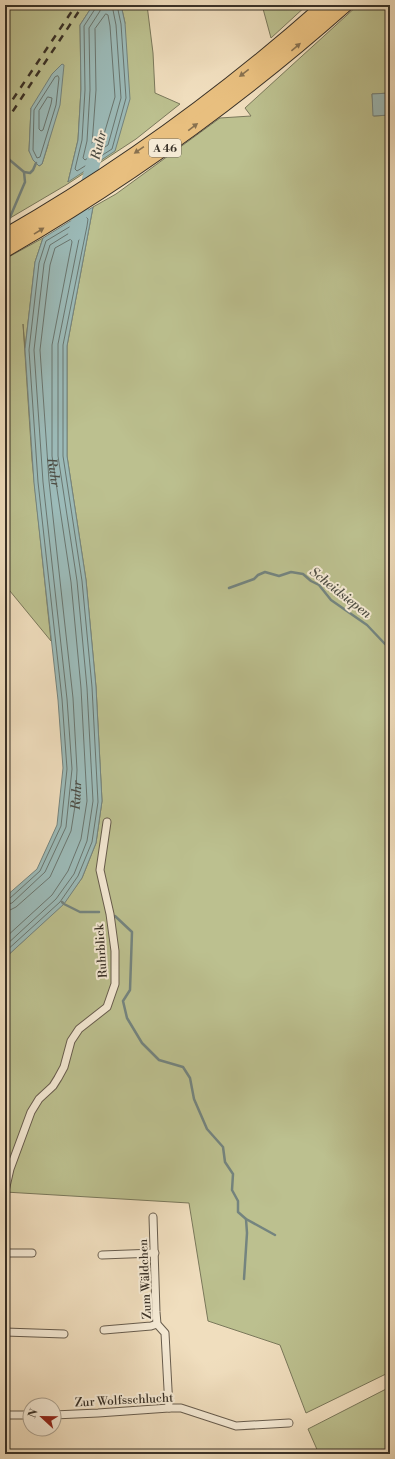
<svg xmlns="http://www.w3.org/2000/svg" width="395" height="1459" viewBox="0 0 395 1459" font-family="'Libre Bodoni',serif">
<rect width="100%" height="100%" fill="#f0debe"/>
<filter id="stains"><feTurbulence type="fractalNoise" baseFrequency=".005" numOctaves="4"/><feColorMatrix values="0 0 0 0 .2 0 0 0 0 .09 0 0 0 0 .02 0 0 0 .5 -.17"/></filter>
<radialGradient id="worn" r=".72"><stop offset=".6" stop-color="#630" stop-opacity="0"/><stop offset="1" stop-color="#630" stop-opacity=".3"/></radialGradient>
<!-- green -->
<g fill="#bcc08f" stroke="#7a785b" fill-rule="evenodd">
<path d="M5,5h88l-13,20 1,64 -3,51 -10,42 57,-159 -4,-18h26l6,48 2,40 25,11 -44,35 -70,46 -61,36zM31,108l17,37 -6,19 -3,2 -10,-15z"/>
<polygon points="262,5 307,5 271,38"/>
<polygon points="358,5 390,5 390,93 372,94 374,116 390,115 390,1372 306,1413 280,1345 208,1321 189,1203 5,1192 5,958 63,904 82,878 96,843 102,801 96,687 86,580 67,456 67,346 93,207 116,194 220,118 251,116 245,108"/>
<polygon points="43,238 35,262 25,348 23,324 32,460 51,641 5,585 5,259"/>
<polygon points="390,1387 390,1454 319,1454 308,1429"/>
</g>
<!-- water -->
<g fill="#9cbbb9" stroke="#74847f">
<polygon points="93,5 121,5 125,23 130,99 115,151 68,182 78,140 81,89 80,25"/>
<polygon points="62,64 64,65 60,105 42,164 39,166 33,160 29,151 31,108 52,74"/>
<polygon points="390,93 390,115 373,116 372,94"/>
<polygon points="93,207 67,346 67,456 86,580 96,687 102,801 96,843 82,878 64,904 5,958 5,897 37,869 57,825 63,768 58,700 34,483 25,349 35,262 43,238"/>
</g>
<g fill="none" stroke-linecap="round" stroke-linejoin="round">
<!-- shore -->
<g stroke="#6a7670" stroke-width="1">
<polyline points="96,5 95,9 84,26 85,90 82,140 75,169 77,171 112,149 126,98 121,24 117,5"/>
<polyline points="101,5 100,11 89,28 90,90 87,141 83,158 85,160 108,145 121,98 116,25 112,5"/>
<polygon points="106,14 108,15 110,26 115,97 102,141 94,147 92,145 96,90 95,29"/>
<polygon points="58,76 59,78 56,105 40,157 37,158 33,150 34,110 55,77"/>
<polygon points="48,97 52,98 51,104 43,130 41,131 39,129 39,111"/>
<polyline points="5,900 9,899 40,871 61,826 67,769 62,699 38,482 29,350 39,263 46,241 86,217 88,219 87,226 63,345 63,456 82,581 92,687 98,802 92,842 78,876 60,902 5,952"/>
<polyline points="5,905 12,903 45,872 66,827 72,769 67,699 43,482 34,350 44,264 50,245 79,227 81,229 58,344 58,456 77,581 87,688 93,801 87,841 74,874 56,899 5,946"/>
<path id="s1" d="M5,911l5,-1 6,-3 34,-30 21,-46 4,-25 2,-36 -4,-72 -24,-217 -9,-131 10,-85 5,-17 16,-9 1,3 -20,103v111l19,126 10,106 6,113 -6,38 -13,32 -16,24 -47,43"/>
</g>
<!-- stream -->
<g stroke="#74847f" stroke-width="2.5">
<polyline points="5,156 24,172 30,173 33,170 36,163"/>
<polyline points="5,229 25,182 24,172"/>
<polyline points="229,588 254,579 258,575 265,572 279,576 291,572 303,574 311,581 319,585 331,600 367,625 385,644 390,645"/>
<polyline points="62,902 64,904 80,912 99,912"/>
<polyline points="115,916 132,932 130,990 123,1001 127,1018 142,1043 159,1060 183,1067 190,1078 194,1099 207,1129 223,1147 225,1162 233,1174 232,1190 238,1201 238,1212 246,1219 247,1233 244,1279"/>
<polyline points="246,1219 275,1235"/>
</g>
<!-- river -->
<polyline stroke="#9cbbb9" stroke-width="14" points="75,234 97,148"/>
<defs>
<g id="street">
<polyline points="5,1191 10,1169 31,1112 39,1099 53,1086 58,1078 64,1067 71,1041 79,1029 107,1007 115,984 115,951 110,914 100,870 107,822"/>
<polyline points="153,1217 156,1312 157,1324 165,1333 169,1408"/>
<polyline points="5,1253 32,1253"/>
<polyline points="102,1255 155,1253"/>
<polyline points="104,1330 151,1326 157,1324"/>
<polyline points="5,1332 64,1334"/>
<polyline points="5,1415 30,1415"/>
<polyline points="54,1415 98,1413 169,1408 181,1408 236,1426 289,1423"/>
</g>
<g id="highway">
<path d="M5,236c114,-65 222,-144 320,-231"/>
<path d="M5,250c121,-70 235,-152 340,-245"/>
</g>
</defs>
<!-- street casing -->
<use href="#street" stroke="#675c4d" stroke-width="9"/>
<!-- highway casing -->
<use href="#highway" stroke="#393127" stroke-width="16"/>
<!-- street -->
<use href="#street" stroke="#f5ead5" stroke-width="7"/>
<!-- highway -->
<use href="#highway" stroke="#e8bf7f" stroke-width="14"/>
<!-- rail -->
<g stroke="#393127" stroke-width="2.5" stroke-dasharray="7 7" stroke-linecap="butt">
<polyline points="5,111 76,5"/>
<polyline points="5,123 83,5"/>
</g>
</g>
<!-- one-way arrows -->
<defs><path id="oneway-solid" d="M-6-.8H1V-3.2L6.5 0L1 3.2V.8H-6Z"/></defs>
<g fill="#88714f">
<use href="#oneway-solid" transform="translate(296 47) rotate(-40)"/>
<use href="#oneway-solid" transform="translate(244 73) rotate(142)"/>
<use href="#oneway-solid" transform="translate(193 127) rotate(-37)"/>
<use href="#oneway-solid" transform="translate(139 150) rotate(145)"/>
<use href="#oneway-solid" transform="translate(39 231) rotate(-32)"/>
</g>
<g text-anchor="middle" stroke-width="4" stroke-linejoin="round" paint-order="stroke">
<!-- shield labels -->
<rect fill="#f5ead5" stroke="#71685b" stroke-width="1" x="149" y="139" width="32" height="18" rx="3"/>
<g font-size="11" font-weight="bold" fill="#393127">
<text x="165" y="152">A 46</text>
</g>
<!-- street labels -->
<g font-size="12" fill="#393127" stroke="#f5ead5">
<text transform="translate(101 951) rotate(-94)" y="4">Ruhrblick</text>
<text transform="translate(145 1279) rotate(-93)" y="4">Zum Wäldchen</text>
<text transform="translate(124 1400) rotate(-3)" y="4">Zur Wolfsschlucht</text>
</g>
<!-- water labels -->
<g font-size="13" font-style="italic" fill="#4d4d44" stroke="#f5ead5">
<text transform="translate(98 145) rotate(-76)" y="5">Ruhr</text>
<text dy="5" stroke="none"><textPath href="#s1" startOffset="948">Ruhr</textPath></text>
<text transform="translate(341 592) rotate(38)" y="5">Scheidsiepen</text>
<text dy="5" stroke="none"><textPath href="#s1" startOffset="144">Ruhr</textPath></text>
</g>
</g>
<!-- margin -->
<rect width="395" height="1459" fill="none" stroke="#f0debe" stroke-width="20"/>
<rect x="6" y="6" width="383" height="1447" fill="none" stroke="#393127" stroke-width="2"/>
<rect x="10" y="10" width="375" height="1439" fill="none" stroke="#393127"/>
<!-- north arrow -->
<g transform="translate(42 1417) rotate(292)"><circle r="19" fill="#f5ead5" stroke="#aaa08f"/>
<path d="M0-3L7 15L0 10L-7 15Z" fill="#8f2418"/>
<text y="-6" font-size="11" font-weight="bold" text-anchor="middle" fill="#393127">N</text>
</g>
<rect width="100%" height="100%" filter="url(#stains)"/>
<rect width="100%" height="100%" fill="url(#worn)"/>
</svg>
